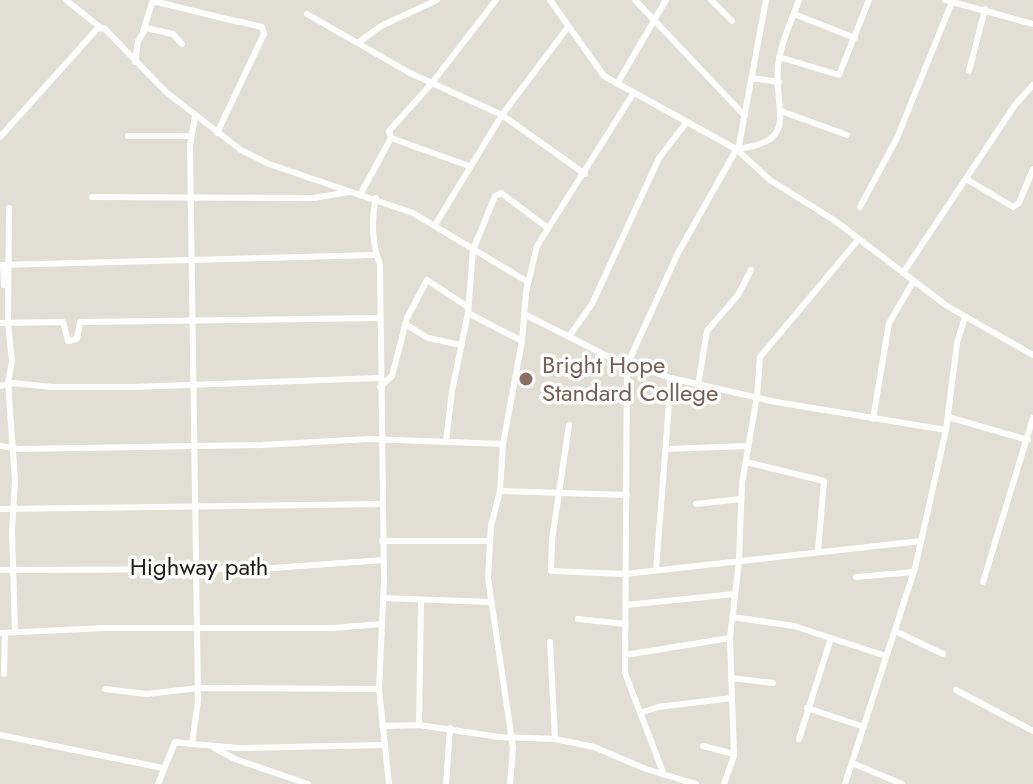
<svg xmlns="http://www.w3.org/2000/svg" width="1033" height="784" viewBox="0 0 1033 784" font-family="Jost,sans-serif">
<rect width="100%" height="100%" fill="#e1ded5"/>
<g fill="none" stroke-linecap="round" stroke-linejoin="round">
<!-- minor -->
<g stroke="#fff" stroke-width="6">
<polyline points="66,0 101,28"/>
<polyline points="550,0 604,76 736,149 770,180 834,220 947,306 1033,355"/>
<polyline points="635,0 745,116"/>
<polyline points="711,0 732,21"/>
<polyline points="945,0 1033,24"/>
<polyline points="153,1 239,22"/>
<polyline points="307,14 410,73 502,115 585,174"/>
<polyline points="794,14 855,38"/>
<polyline points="143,31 153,0"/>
<polyline points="359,42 381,26 437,0"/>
<polyline points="779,57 839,75 869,0"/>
<polyline points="135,62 138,41 146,28 173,34 182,44"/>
<polyline points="969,71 985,9"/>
<polyline points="752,78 779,82"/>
<polyline points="617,84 666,0"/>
<polyline points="781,111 847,135"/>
<polyline points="217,133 264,34 262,27 237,21"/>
<polyline points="128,136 191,136"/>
<polyline points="0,137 97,29 104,28 166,92 241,150 269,164 413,213 528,282"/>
<polyline points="391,138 469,166"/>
<path d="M736,149c66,-7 37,-39 42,-83 3,-23 13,-45 21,-66"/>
<polyline points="968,180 1013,207 1019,203 1033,169"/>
<polyline points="360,195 391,138 389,131 432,83 496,0"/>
<polyline points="92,197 314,198 349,192"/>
<path d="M376,198c-5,21 -4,47 4,66l4,316 -5,109 10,95"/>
<polyline points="860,207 897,138 952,2"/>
<polyline points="9,208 8,323 12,361 8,383 15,480 12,531 15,632"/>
<polyline points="435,225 502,115 568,27"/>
<polyline points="0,265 375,255"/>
<polyline points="3,265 4,285"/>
<polyline points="903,273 1015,105 1033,85"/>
<polyline points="468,313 522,341"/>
<polyline points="524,314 611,358 671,378 776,402 946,430"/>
<polyline points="0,323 63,322 68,341 77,339 80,322 379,318"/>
<polyline points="405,324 428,338 461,345"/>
<polyline points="570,335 592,304 659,158 686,123"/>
<polyline points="698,385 707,331 738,295 751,270"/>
<polyline points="0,386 13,383 52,387 134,387 380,378"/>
<polyline points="380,387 392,376 407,318 427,280 468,307"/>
<polyline points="948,417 1028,440"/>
<polyline points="873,419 889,323 913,282"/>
<polyline points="569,425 552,540 551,571 625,574 921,541"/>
<polyline points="446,441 452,391 468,313 473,250 495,196 501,193 548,228"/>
<polyline points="0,446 20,449 262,445 369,439 503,444"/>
<polyline points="666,449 748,446"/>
<polyline points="746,462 824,481 818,552"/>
<polyline points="500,491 627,495"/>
<polyline points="696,504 741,499"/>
<polyline points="0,509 383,504"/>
<polyline points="382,541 490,541"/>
<polyline points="0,570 259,569 383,560"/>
<polyline points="656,570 671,378"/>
<polyline points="856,577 914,572"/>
<polyline points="983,582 1033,418"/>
<polyline points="383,598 490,602"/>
<polyline points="626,605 735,594"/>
<polyline points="732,617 794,626 886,656"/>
<polyline points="578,619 626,624"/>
<polyline points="895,631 943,654"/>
<polyline points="0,633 104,628 333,628 381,624"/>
<polyline points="550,642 555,739"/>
<polyline points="625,655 730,638"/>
<polyline points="4,674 5,633"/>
<polyline points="731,678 773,683"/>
<polyline points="105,689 147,694 198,688 379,689"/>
<polyline points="956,690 1033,731"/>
<polyline points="807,708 864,727"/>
<polyline points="640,713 658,707 732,698"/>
<polyline points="419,725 421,602"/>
<polyline points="382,726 419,725 499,737 555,739 594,747 646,769 696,784"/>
<polyline points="0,735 163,768"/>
<polyline points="799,739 831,638"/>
<polyline points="192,744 238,748 384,745"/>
<polyline points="703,746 734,754"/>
<polyline points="214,748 235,759 308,784"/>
<polyline points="852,763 902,784"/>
<polyline points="664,775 625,673 627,365 678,253 739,145 766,0"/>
<polyline points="158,784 175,742 192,744 198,701 190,146 195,117"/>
<polyline points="446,784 450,728"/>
<polyline points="510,784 513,748 488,578 491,526 500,491 503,444 522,341 526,292 537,246 633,94"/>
<polyline points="724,784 734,756 730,638 739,561 742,483 757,396 760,357 858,240"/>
<polyline points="845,784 915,568 946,430 957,343 965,317"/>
</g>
</g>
<!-- markers -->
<circle fill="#8d6e63" stroke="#fff" stroke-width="3" cx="526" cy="379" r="8"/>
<g text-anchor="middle" stroke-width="7" stroke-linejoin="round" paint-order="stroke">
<!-- education labels -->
<g font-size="24" fill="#785e54" stroke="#fff" text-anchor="start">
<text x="542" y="373">Bright Hope<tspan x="542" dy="28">Standard College</tspan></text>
</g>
<!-- street labels -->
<g font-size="24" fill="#1f1e1b" stroke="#fff">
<text x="199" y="575">Highway path</text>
</g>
</g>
</svg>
